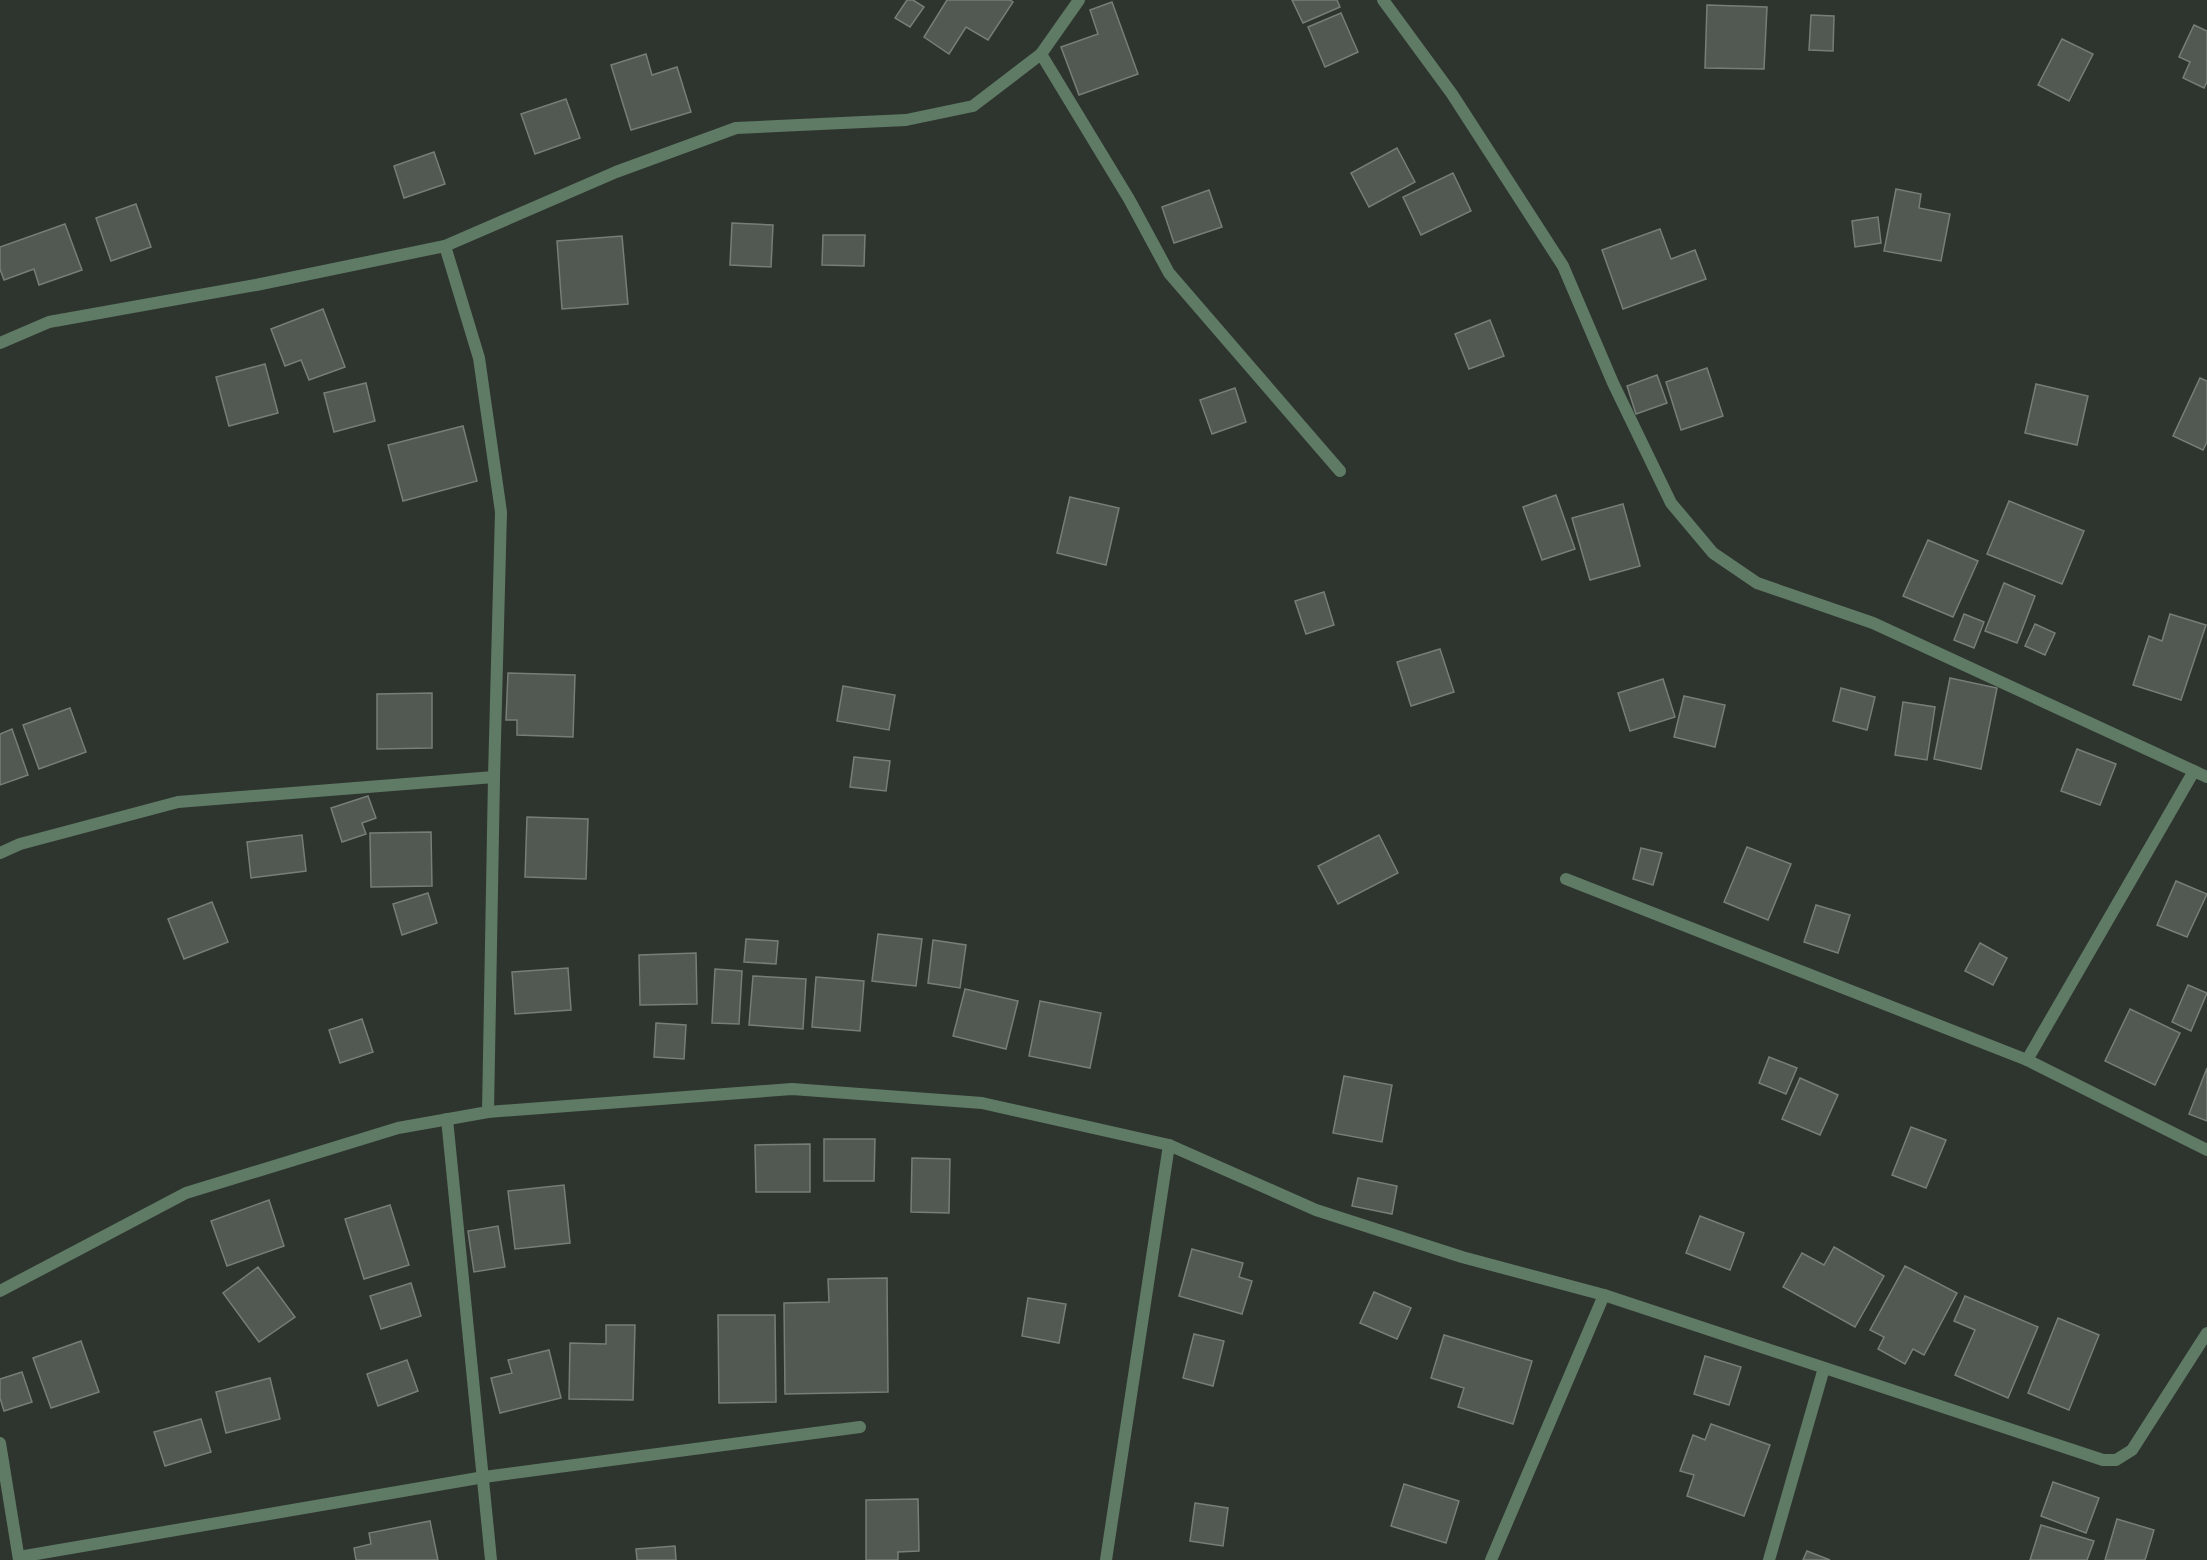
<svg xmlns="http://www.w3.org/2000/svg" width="2207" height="1560" viewBox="0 0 2207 1560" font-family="'IBM Plex Sans',sans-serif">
<rect width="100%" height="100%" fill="#2e352f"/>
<!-- building -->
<g fill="#515952" stroke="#767e77" stroke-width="1.5">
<polygon points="907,0 913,0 924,7 910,27 895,18"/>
<polygon points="947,0 1010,0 1013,2 988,40 966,27 949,54 924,37"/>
<polygon points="1292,0 1337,0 1340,7 1303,23"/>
<polygon points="1112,2 1138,74 1079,95 1061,47 1098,34 1090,10"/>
<polygon points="1707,5 1767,7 1764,69 1705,68"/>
<polygon points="1341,13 1358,52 1325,67 1308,27"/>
<polygon points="1811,15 1834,16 1833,51 1809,50"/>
<polygon points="2194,25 2207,31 2207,82 2204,88 2183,78 2190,62 2179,57"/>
<polygon points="2062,39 2093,54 2069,101 2038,85"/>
<polygon points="646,54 652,75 677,67 691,112 631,130 611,65"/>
<polygon points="566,99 580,138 535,154 521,114"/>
<polygon points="1397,148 1415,182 1369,207 1351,173"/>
<polygon points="434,152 445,184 404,198 394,166"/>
<polygon points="1453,173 1471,211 1421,235 1403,197"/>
<polygon points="1896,189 1921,194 1919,208 1950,214 1941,261 1884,251"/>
<polygon points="1209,190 1222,227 1174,243 1162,207"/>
<polygon points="136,204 151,247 111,261 96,218"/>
<polygon points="1878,217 1881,243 1855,247 1852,221"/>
<polygon points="732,223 773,225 771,267 730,265"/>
<polygon points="65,224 82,270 39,285 34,269 4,280 0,269 0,247"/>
<polygon points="1660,229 1671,259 1695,250 1706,279 1623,309 1602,250"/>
<polygon points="823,235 865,235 864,266 822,265"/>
<polygon points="622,236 628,304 562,309 557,241"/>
<polygon points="323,309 345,367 309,380 301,360 285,366 271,329"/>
<polygon points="1490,320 1504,356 1469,369 1455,334"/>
<polygon points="265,364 278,413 229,426 216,377"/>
<polygon points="1707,368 1723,416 1681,430 1666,382"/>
<polygon points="1657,375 1667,403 1636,414 1627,386"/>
<polygon points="2200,378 2207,381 2207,442 2203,450 2173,436"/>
<polygon points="366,383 375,421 334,432 324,393"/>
<polygon points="2036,384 2088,396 2077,445 2025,433"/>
<polygon points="1235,388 1246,422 1212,434 1200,400"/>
<polygon points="463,426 477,481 403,501 388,445"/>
<polygon points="1556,495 1575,549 1542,560 1523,507"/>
<polygon points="1070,497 1119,508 1106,565 1057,553"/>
<polygon points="2009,501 2084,531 2062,584 1987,554"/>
<polygon points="1623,504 1640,566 1590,580 1572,518"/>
<polygon points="1928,540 1978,561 1953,617 1903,596"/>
<polygon points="2004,583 2035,596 2017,643 1985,631"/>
<polygon points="1324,592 1334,625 1306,634 1295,601"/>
<polygon points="1964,614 1984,622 1974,648 1954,640"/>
<polygon points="2170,614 2206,625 2181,700 2133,685 2149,636 2162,641"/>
<polygon points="2035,624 2055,633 2045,655 2025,646"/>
<polygon points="1440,649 1454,692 1411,706 1397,662"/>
<polygon points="508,673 575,675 573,737 517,735 517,720 506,720"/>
<polygon points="1950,678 1997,688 1981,769 1934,759"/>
<polygon points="1663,679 1675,717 1630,731 1618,693"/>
<polygon points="843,686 895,695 889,730 837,721"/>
<polygon points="1841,688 1875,697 1867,730 1833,721"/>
<polygon points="432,693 432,748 377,749 377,694"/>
<polygon points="1684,696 1725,705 1715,747 1674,737"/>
<polygon points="1903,702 1935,707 1927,760 1895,755"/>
<polygon points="70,708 86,752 39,769 23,725"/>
<polygon points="12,729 28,775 0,785 0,734"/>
<polygon points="2077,749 2116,764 2100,805 2061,791"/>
<polygon points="854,757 890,761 886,791 850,787"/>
<polygon points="368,796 376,818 362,823 366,834 342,842 331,808"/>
<polygon points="527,817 588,819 586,879 525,877"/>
<polygon points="431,832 432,886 371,887 370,833"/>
<polygon points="302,835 306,871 251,878 247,842"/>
<polygon points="1379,835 1398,873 1338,904 1318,866"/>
<polygon points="1747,847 1791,864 1768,920 1724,902"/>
<polygon points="1641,848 1662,853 1653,885 1633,879"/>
<polygon points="2176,881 2207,894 2187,937 2157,925"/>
<polygon points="428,893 437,923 402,935 393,904"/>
<polygon points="212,902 228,942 184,959 168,919"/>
<polygon points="1816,905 1850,915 1838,953 1804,942"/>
<polygon points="878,934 922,939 916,986 872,981"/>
<polygon points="746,939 778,941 776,964 744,962"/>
<polygon points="933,940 966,945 960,988 928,983"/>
<polygon points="1980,943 2007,958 1993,985 1965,971"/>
<polygon points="696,953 697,1004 640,1005 639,955"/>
<polygon points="568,968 571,1010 515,1014 512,972"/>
<polygon points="715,969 742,971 739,1024 712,1023"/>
<polygon points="753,976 806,979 803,1029 749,1025"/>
<polygon points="816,977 864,981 860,1031 812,1027"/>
<polygon points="2188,985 2207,993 2191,1031 2172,1022"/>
<polygon points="965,989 1018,1001 1006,1049 953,1036"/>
<polygon points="1040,1001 1101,1013 1090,1068 1029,1056"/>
<polygon points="2130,1009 2180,1033 2155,1085 2105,1061"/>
<polygon points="362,1019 373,1052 340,1063 329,1030"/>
<polygon points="656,1023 686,1025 684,1059 654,1057"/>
<polygon points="1769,1057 1797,1068 1786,1094 1759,1083"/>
<polygon points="2207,1068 2207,1121 2189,1114"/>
<polygon points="1344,1076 1392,1085 1382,1142 1333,1133"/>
<polygon points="1800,1078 1838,1095 1820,1135 1782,1119"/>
<polygon points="1911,1127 1946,1140 1926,1188 1892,1175"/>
<polygon points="824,1139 875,1139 874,1181 824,1181"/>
<polygon points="810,1144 810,1192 756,1192 755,1145"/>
<polygon points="912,1158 950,1159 949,1213 911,1212"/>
<polygon points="1358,1178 1397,1186 1392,1214 1352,1206"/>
<polygon points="564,1185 570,1243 515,1249 508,1191"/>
<polygon points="269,1200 284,1246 227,1266 211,1221"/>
<polygon points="390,1205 409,1265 364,1279 345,1219"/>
<polygon points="1700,1216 1744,1233 1730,1270 1686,1253"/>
<polygon points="498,1226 505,1267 474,1272 468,1231"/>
<polygon points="1834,1247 1884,1276 1855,1327 1783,1287 1802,1253 1824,1265"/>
<polygon points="1192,1249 1243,1263 1239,1277 1252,1281 1242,1314 1179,1296"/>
<polygon points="1905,1266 1957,1293 1924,1355 1913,1349 1905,1364 1878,1349 1884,1337 1870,1330"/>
<polygon points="258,1267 295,1317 259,1342 223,1293"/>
<polygon points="887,1278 888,1392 785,1394 784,1303 829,1302 828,1279"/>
<polygon points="411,1283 421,1316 381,1329 370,1296"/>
<polygon points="1374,1292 1411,1308 1397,1339 1360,1323"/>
<polygon points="1965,1296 2038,1327 2008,1398 1955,1375 1975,1330 1954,1321"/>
<polygon points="1028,1298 1066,1304 1059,1343 1022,1336"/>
<polygon points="718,1315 775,1315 776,1402 719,1403"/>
<polygon points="2058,1318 2099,1335 2069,1410 2028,1393"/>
<polygon points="606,1325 635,1325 633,1400 569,1399 570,1343 606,1344"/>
<polygon points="1194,1334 1224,1341 1213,1386 1183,1378"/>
<polygon points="1444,1335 1532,1361 1513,1424 1458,1407 1464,1388 1431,1378"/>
<polygon points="81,1341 99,1392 51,1408 33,1358"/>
<polygon points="549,1350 561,1398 500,1413 491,1378 512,1373 508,1360"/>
<polygon points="1705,1356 1741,1367 1729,1405 1694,1394"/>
<polygon points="407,1360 418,1391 378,1406 367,1374"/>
<polygon points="22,1372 32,1402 4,1411 0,1398 0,1379"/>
<polygon points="270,1378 280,1419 226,1433 216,1392"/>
<polygon points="201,1419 211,1452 165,1466 154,1432"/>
<polygon points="1711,1424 1770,1445 1744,1516 1687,1496 1694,1475 1680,1471 1693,1435 1705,1440"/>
<polygon points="2053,1482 2099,1498 2086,1533 2041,1516"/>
<polygon points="1404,1484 1459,1501 1446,1543 1391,1526"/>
<polygon points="918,1499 919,1551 898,1552 898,1560 866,1560 866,1500"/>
<polygon points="1195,1503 1228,1508 1223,1546 1190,1541"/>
<polygon points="2117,1519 2154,1530 2145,1560 2105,1560"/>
<polygon points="430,1521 438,1560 356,1560 354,1548 371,1544 369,1533"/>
<polygon points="2041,1525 2094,1541 2087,1560 2030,1560"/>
<polygon points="675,1546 676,1560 637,1560 636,1549"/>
<polygon points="1807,1551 1830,1560 1803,1560"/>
</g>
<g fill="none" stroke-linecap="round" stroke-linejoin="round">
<!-- minor -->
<g stroke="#607b65" stroke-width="12">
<polyline points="1383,0 1452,94 1563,266 1613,383 1671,503 1713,553 1757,583 1873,623 2207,777"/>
<polyline points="1041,54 1129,199 1169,273 1340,471"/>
<polyline points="445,246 479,358 501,512 494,777 488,1112"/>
<polyline points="0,343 49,322 256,285 445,246 616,172 736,128 906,120 973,106 1041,54 1079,0"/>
<polyline points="0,853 20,844 178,802 494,777"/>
<polyline points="1566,879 2027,1060 2207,1150"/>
<polyline points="2027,1060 2194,771"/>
<polyline points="447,1119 491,1560"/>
<polyline points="0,1291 186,1193 398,1128 488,1112 792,1089 982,1103 1169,1145 1316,1210 1462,1257 1604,1295 2103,1460 2116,1460 2132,1450 2207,1333"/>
<polyline points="0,1443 19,1560"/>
<polyline points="19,1557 484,1477 860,1427"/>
<polyline points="1106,1560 1169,1145"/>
<polyline points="1491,1560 1604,1295"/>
<polyline points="1769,1560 1824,1368"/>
</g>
</g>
</svg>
